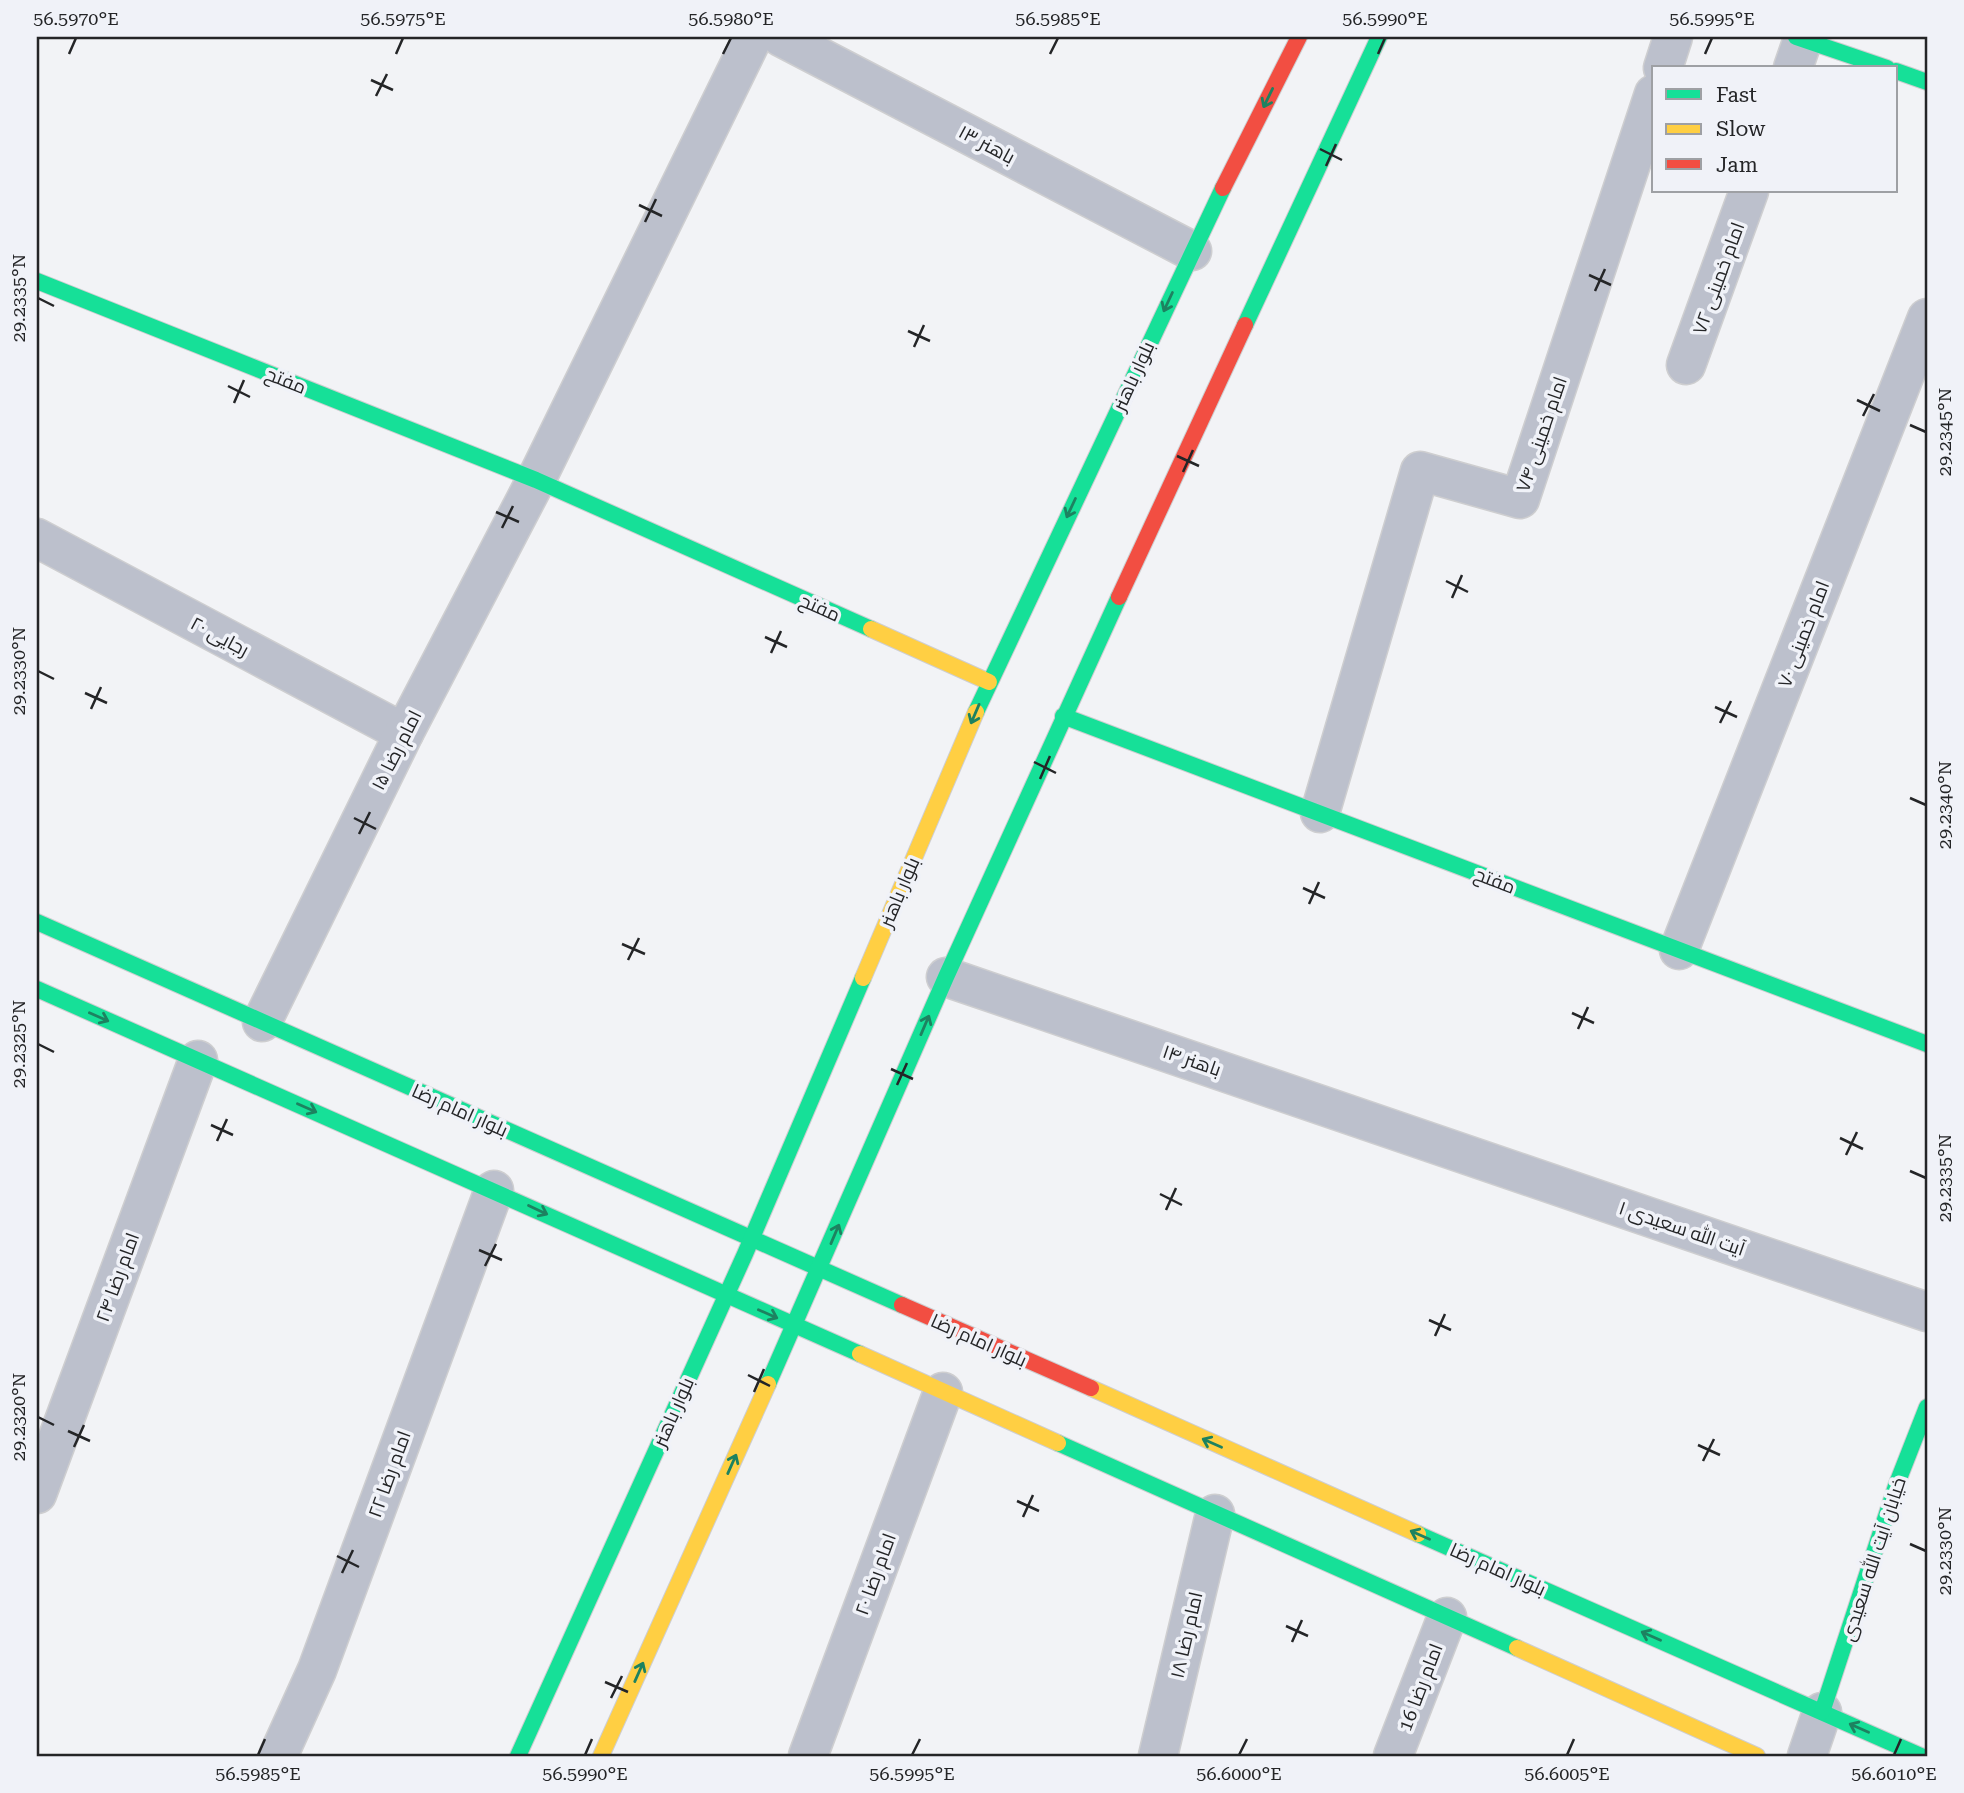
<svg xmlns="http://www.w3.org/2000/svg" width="1964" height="1793" viewBox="0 0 1964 1793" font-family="'Roboto Serif',Cairo,serif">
<rect width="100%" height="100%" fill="#f2f3f6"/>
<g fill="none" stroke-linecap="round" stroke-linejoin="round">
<defs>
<g id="street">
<polyline points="781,37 1192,251"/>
<polyline points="1663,68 1673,37"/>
<polyline points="1793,68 1803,39"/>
<polyline points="1686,365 1749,191"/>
<polyline points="37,538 404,733"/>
<polyline points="1320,813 1420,471 1520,499 1654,94"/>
<polyline points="1679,950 1927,318"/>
<polyline points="946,977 1927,1312"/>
<polyline points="262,1022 404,733 536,480 753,37"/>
<polyline points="37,1494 198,1060"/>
<polyline points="278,1756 317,1670 494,1190"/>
<polyline points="808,1756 943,1392"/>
<polyline points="1158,1756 1215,1514"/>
<polyline points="1393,1756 1447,1617"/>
<polyline points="1807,1756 1822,1712"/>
</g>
<g id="fast">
<polyline points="1796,37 1887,68"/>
<polyline points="1896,71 1927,82"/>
<polyline points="37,281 536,480 871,629"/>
<polyline points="1245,325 1379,37"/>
<polyline points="976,712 1223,188"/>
<polyline points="1063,716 1927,1044"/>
<polyline points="37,922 902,1305"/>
<polyline points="37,989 860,1354"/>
<polyline points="768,1384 946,977 1119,597"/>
<polyline points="1058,1443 1517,1648"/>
<polyline points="1418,1534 1921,1756"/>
<polyline points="1822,1712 1896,1486 1927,1407"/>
<polyline points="518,1756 745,1254 863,978"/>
</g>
<g id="slow">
<polyline points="871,629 989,682"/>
<polyline points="863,978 976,712"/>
<polyline points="860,1354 1058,1443"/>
<polyline points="1091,1388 1418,1534"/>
<polyline points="1517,1648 1757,1756"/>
<polyline points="601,1756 768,1384"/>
</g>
<g id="jam">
<polyline points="1223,188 1299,37"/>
<polyline points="1119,597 1245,325"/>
<polyline points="902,1305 1091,1388"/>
</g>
</defs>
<!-- street casing -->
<use href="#street" stroke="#ceced0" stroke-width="41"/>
<!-- fast casing -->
<use href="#fast" stroke="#ceced0" stroke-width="18"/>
<!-- slow casing -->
<use href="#slow" stroke="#ceced0" stroke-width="18"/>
<!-- jam casing -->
<use href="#jam" stroke="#ceced0" stroke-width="18"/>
<!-- street -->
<use href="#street" stroke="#bcc0cc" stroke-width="38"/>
<!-- fast -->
<use href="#fast" stroke="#16e098" stroke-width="16"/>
<!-- slow -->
<use href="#slow" stroke="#ffcf43" stroke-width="16"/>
<!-- jam -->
<use href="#jam" stroke="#f24e42" stroke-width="16"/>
</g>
<!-- one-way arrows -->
<defs><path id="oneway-shaft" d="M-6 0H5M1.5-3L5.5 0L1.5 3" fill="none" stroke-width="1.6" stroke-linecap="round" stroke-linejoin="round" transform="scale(1.75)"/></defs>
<g stroke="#1d8260">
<use href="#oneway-shaft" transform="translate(1268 98) rotate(116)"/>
<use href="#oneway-shaft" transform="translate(1168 302) rotate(115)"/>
<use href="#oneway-shaft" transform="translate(1071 508) rotate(115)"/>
<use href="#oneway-shaft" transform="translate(975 714) rotate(113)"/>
<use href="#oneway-shaft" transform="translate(99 1017) rotate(24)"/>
<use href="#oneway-shaft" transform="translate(925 1025) rotate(-67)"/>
<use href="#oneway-shaft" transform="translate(307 1108) rotate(24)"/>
<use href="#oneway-shaft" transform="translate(538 1210) rotate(25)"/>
<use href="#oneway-shaft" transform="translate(835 1234) rotate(-67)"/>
<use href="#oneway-shaft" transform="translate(768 1314) rotate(24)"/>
<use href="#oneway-shaft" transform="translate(1212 1443) rotate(-156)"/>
<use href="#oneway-shaft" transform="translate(732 1464) rotate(-66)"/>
<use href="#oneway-shaft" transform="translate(1420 1535) rotate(-156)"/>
<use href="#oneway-shaft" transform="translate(1651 1636) rotate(-156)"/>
<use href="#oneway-shaft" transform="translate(639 1672) rotate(-66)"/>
<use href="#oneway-shaft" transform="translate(1859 1728) rotate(-156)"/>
</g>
<!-- ticks -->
<path fill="none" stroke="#242527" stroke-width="2.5" d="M69,54l7,-16M396,54l7,-16M723,54l8,-16M1050,54l8,-16M1378,54l7,-16M1705,54l7,-16M371,80l22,10M376,96l11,-22M1320,149l22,11M1326,166l10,-22M639,205l23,11M645,222l11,-23M1589,275l22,10M1595,291l10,-22M38,298l16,8M908,331l22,10M914,347l10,-22M228,386l22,11M1857,400l23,11M234,403l10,-23M1863,416l11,-22M1910,425l16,7M1177,456l22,10M1183,472l10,-22M496,512l23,10M502,528l11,-22M1446,581l22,11M1452,598l10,-23M765,637l22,10M771,653l10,-22M38,671l16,8M85,693l22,10M1715,707l22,10M91,709l10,-22M1720,723l11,-22M1034,762l22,11M1040,779l10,-23M1910,798l16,7M354,818l22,11M359,834l11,-22M1303,888l22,10M1309,904l10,-22M622,944l23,10M628,960l11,-22M1572,1013l22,10M1578,1029l10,-22M38,1044l16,8M891,1069l22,10M897,1085l10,-22M211,1125l22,10M1840,1138l23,11M217,1141l10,-22M1846,1155l11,-23M1910,1171l16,7M1160,1194l22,11M1166,1210l10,-22M479,1250l23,10M485,1266l11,-22M1429,1320l22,10M1435,1336l10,-22M748,1375l22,11M754,1392l10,-23M38,1417l16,8M68,1431l22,10M1698,1445l22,10M74,1447l10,-22M1703,1461l11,-22M1017,1501l22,10M1023,1517l10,-22M1910,1544l16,7M337,1556l22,11M342,1573l11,-23M1286,1626l22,10M1292,1642l10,-22M605,1682l23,10M611,1698l11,-22M258,1755l7,-16M585,1755l7,-16M912,1755l8,-16M1239,1755l8,-16M1567,1755l7,-16M1894,1755l7,-16"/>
<g text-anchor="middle" stroke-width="7" stroke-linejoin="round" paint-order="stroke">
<!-- street labels -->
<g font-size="19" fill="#242527" stroke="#f0f2f8">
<text transform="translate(987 144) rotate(28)" y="7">باهنر ۱۳</text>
<text transform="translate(1718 278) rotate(-70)" y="7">امام خمینی ۷۲</text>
<text transform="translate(1133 376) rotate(-65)" y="7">بلوار باهنر</text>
<text transform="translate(286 380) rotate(22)" y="7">مفتح</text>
<text transform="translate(1541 434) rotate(-71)" y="7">امام خمینی ۷۴</text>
<text transform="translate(820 607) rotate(24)" y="7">مفتح</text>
<text transform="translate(1803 634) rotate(-69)" y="7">امام خمینی ۷۰</text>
<text transform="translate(220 636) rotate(28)" y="7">رجایی ۲۰</text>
<text transform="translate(396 750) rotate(-63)" y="7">امام رضا ۱۵</text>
<text transform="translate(1495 880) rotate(21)" y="7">مفتح</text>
<text transform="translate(899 892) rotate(-67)" y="7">بلوار باهنر</text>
<text transform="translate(1192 1060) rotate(19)" y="7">باهنر ۱۴</text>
<text transform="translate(460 1110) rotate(24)" y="7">بلوار امام رضا</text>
<text transform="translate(1682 1228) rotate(19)" y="7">آیت الله سعیدی ۱</text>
<text transform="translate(117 1277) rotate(-70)" y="7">امام رضا ۲۴</text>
<text transform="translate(979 1340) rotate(24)" y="7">بلوار امام رضا</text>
<text transform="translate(673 1412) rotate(-66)" y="7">بلوار باهنر</text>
<text transform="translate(389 1474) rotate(-70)" y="7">امام رضا ۲۲</text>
<text transform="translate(1873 1559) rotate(-72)" y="7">خیابان آیت الله سعیدی</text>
<text transform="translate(1498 1569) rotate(24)" y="7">بلوار امام رضا</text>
<text transform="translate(875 1574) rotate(-70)" y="7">امام رضا ۲۰</text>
<text transform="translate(1186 1635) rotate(-77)" y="7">امام رضا ۱۸</text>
<text transform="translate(1420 1687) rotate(-69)" y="7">امام رضا 16</text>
</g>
</g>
<!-- border -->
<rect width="1964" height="1793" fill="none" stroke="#f0f2f8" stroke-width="77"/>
<!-- legend -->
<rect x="1652" y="66" width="245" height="126" fill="#f0f2f8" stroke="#9ea0a4" stroke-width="2"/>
<rect x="1666" y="89" width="35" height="10" fill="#16e098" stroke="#9ea0a4" stroke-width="2"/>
<text x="1716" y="102" font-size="21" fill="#242527">Fast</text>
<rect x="1666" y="124" width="35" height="10" fill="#ffcf43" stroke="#9ea0a4" stroke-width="2"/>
<text x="1716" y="136" font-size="21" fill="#242527">Slow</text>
<rect x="1666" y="159" width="35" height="10" fill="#f24e42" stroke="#9ea0a4" stroke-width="2"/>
<text x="1716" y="172" font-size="21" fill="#242527">Jam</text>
<rect x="38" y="38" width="1888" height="1717" fill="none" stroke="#242527" stroke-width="2.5"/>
<g font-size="18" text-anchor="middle" fill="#242527">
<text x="76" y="25">56.5970°E</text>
<text x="403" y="25">56.5975°E</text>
<text x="731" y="25">56.5980°E</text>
<text x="1058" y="25">56.5985°E</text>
<text x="1385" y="25">56.5990°E</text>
<text x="1712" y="25">56.5995°E</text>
<text transform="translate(19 298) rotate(-90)" y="6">29.2335°N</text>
<text transform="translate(1945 432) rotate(-90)" y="6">29.2345°N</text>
<text transform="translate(19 671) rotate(-90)" y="6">29.2330°N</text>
<text transform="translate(1945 805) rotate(-90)" y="6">29.2340°N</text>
<text transform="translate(19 1044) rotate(-90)" y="6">29.2325°N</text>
<text transform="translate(1945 1178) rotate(-90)" y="6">29.2335°N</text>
<text transform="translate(19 1417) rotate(-90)" y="6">29.2320°N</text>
<text transform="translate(1945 1551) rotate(-90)" y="6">29.2330°N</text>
<text x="258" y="1780">56.5985°E</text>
<text x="585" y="1780">56.5990°E</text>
<text x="912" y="1780">56.5995°E</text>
<text x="1239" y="1780">56.6000°E</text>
<text x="1567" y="1780">56.6005°E</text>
<text x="1894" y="1780">56.6010°E</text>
</g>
</svg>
